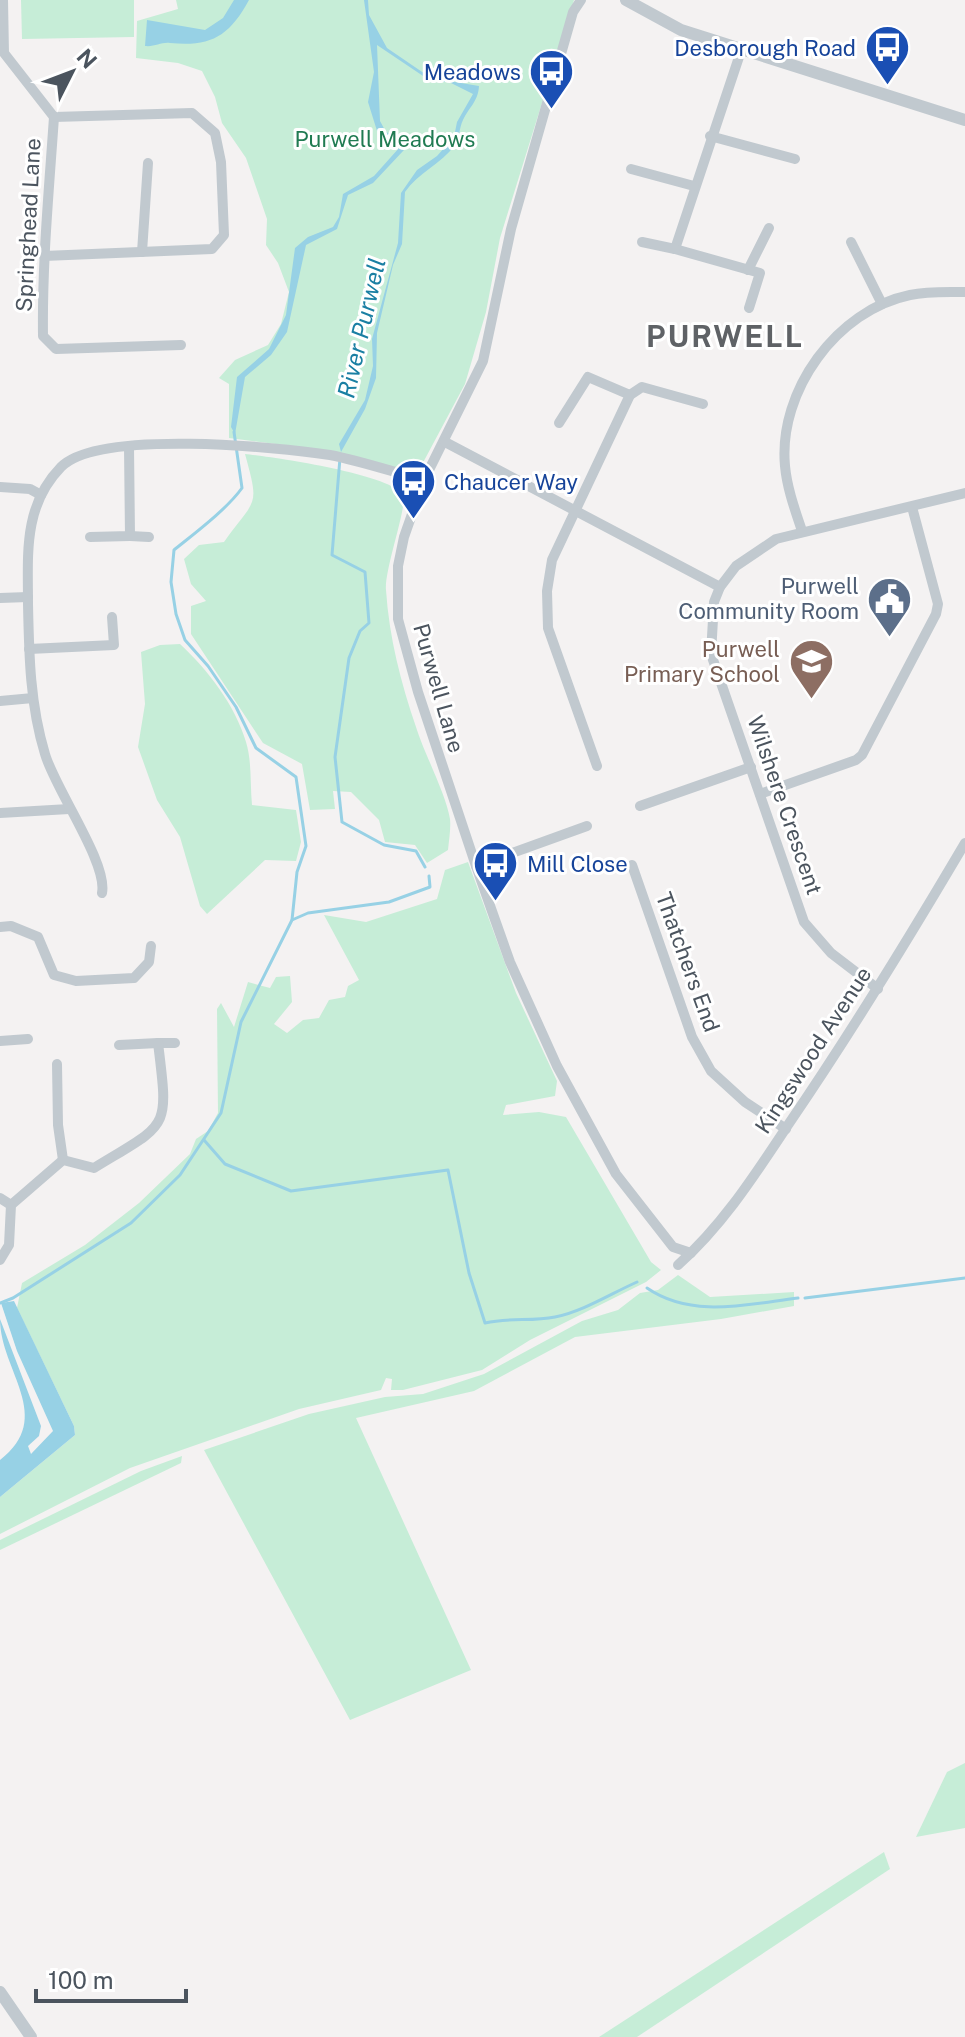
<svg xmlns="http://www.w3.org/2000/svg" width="965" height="2037" viewBox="0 0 965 2037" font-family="'Public Sans',sans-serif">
<rect width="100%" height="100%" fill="#f4f2f2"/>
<!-- green -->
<g fill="#c6edd7">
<polygon points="21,0 134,0 134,37 22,39"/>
<polygon points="176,0 574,0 500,238 486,312 465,384 418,472 409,473 333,451 229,438 229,384 219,378 235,360 268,345 281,324 289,292 278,263 266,245 267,219 246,158 222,123 215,97 202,71 178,63 136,58 137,21 178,9"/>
<path d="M245,454c27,3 146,20 158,41 5,10 -19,75 -17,95 3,47 15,93 30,137 8,26 30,67 34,92 1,9 -1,21 -2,31l-21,13 -12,-18 -30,-3 -6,-22 -28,-28 -18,-1 2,18 -25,1 -8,-46 -39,-21 -72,-109v-28l15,-5 -15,-17 -7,-25 15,-14 25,-3c32,-45 36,-33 21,-88z"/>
<path d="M180,644c28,26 55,61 66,98 6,19 4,43 6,63l44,5 5,32 -5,19 -31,-1 -58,54 -7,-8 -20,-69 -23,-37 -19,-53 7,-43 -4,-52 19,-7z"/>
<polygon points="468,862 516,993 557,1081 555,1096 506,1105 503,1115 539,1112 566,1117 651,1262 661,1270 646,1282 530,1340 482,1370 403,1390 391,1390 392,1379 386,1378 381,1390 299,1409 130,1468 0,1534 0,1497 75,1435 74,1426 17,1308 22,1283 85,1245 139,1203 190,1154 196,1139 208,1131 218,1113 217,1009 221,1003 234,1027 248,982 270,988 276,977 290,976 292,1002 274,1024 287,1033 303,1020 319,1018 329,1000 345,997 348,986 359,980 324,915 366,922 437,899 445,870"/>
<polygon points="678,1275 710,1297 794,1292 794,1306 721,1319 575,1337 474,1391 356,1418 471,1670 350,1720 204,1450 309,1414 385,1397 423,1394 484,1374 582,1321 618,1310 640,1293 658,1290"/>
<polygon points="182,1456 181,1463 0,1550 0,1540 141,1471"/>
<polygon points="965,1763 965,1828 916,1837 947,1772"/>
<polygon points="884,1852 890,1869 637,2037 599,2037"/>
</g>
<!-- water -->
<g fill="#97d1e5">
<path d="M234,0h15c-20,37 -39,47 -79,43 -9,-1 -15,4 -25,3l2,-26 58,10 18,-12z"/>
<path d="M364,0h4l1,15 18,33 44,30 48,8c-1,16 -10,21 -16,34 -4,8 -3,17 -8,25 -14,19 -37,28 -50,47l-3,52 -9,21 -16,68 -1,45 -11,31 -24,43 -2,-8 26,-44 8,-34 -1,-27 26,-96 3,-50 16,-23 20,-14 17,-19 3,-15 16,-28 -24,-12h-17l-55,-37 3,76 6,11 16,7 2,11 -31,33 -25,12 -11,34 -31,16 -19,87 -16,23 -26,22 -10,57 -4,-7 6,-50 32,-28 17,-34 9,-67 13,-11 25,-10 6,-10 4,-23 31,-18 25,-28 -4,-7 -17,-7 -10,-32 6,-30z"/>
<path d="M14,1301l60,125 1,9 -75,62v-37c56,-43 0,-89 0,-141l41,107 -2,10 -11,10 3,8 22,-23 -36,-80 -16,-48z"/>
</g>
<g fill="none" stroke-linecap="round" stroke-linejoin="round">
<!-- stream -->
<g stroke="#97d1e5" stroke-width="3">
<polyline points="340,458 332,555 365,572 369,623 360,631 349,658 335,757 342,822 384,845 416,851 425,867"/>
<polyline points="292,920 308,913 389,902 430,887 429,876"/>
<path d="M204,1140l21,24 66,27 157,-21 21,103 16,50c25,-6 46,-1 70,-6 27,-5 57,-24 82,-35"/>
<path d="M647,1288c45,31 101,16 151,10"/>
<polyline points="805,1298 965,1278"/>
<path d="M0,1303l13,-5 118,-75 49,-48 41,-62 20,-91 51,-102 5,-48 9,-26 -10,-69 -40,-29 -20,-41 -28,-41 -23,-26 -9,-26 -5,-32 3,-32c21,-17 53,-41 68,-62l-8,-56"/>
</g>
<!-- minor -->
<g stroke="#c1c9cf" stroke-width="10">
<polyline points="3,0 4,53 54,117"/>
<polyline points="581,0 573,12 511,229 483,361 424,480 404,537 398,566 398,619 418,692 476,866 510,962 557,1066 616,1174 673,1247 691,1253"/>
<polyline points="742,48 675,249 760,273 749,308"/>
<path d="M54,117c-5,73 -12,146 -11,219l13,13 125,-4"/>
<polyline points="710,136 795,159"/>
<polyline points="631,169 694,186"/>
<polyline points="642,242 675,249"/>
<polyline points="851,242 882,304"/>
<polyline points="142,252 148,163"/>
<polyline points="44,256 212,249 224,235 221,162 215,133 192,113 54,117"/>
<polyline points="748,270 769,228"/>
<polyline points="559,423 588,377 630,395"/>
<polyline points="445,442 720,587"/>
<polyline points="0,487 30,489 41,495"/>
<path d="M802,531c-7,-21 -15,-43 -17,-65 -7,-75 52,-156 125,-171 18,-4 36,-3 55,-3"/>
<polyline points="130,536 149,537"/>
<polyline points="90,537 130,536 129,447"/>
<polyline points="0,598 28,597"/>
<polyline points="29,649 114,645 112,617"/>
<polyline points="0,701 33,698"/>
<polyline points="597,766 548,628 547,591 552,560 630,395 642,387 703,404"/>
<polyline points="760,794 856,760 862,755 936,614 938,604 912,507"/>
<polyline points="640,806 751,767"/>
<polyline points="0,813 69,809"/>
<polyline points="632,865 692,1037 711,1071 745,1102 786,1129"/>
<polyline points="476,866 587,826"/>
<path d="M102,893c6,-30 -47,-104 -57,-139 -15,-49 -16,-99 -17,-150 0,-50 -5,-98 33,-137 37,-38 217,-20 269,-12 31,6 63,17 94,25"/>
<polyline points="0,927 11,926 38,937 54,975 76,981 134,978 149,962 151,946"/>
<polyline points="878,989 831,953 804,922 711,654 714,602 720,587 736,566 776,539 965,493"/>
<polyline points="0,1041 28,1039"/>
<polyline points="158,1043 175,1043"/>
<polyline points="57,1064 58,1125 63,1160"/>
<polyline points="0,1198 11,1205"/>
<path d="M0,1260l9,-15 2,-40 52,-45 31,8c75,-46 75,-36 64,-125l-39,2"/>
<path d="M678,1265c46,-41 78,-92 112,-143 62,-91 119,-184 175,-279"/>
</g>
<!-- tertiary -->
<g stroke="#c1c9cf" stroke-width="12">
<polyline points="626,0 681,30 965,120"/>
<polyline points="0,1992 31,2037"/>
</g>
</g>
<!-- icons -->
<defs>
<symbol id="bus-pin" viewBox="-11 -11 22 30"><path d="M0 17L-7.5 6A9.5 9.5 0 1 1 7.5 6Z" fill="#1a4fb4" stroke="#fff"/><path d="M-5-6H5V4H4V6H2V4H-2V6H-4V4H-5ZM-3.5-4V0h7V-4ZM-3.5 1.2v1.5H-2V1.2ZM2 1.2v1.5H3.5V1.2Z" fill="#fff"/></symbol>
<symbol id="civic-pin" viewBox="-11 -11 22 30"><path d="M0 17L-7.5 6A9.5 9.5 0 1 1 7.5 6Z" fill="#5c6f8a" stroke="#fff"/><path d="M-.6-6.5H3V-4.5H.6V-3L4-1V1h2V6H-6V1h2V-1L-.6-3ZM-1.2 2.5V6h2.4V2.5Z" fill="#fff"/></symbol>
<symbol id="school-pin" viewBox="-11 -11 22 30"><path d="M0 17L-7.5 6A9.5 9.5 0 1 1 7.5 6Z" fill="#8d6e63" stroke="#fff"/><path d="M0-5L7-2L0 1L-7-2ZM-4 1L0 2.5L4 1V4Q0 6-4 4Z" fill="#fff"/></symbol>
</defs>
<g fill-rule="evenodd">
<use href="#bus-pin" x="862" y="22" width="51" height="69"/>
<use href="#bus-pin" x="526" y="46" width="51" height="69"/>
<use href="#bus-pin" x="388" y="456" width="51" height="69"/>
<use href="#civic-pin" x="864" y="574" width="51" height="69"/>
<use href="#school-pin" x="786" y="636" width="51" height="69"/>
<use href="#bus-pin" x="470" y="838" width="51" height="69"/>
</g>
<g text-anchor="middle" stroke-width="6" stroke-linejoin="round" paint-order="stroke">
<!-- transit labels -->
<g font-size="22" fill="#164399" stroke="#fff" text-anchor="end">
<text x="856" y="56">Desborough Road</text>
<text x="521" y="80">Meadows</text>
<text x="444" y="490" text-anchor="start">Chaucer Way</text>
<text x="527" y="872" text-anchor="start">Mill Close</text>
</g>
<!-- park labels -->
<g font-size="22" fill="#207b52" stroke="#fff">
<text x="385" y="147">Purwell Meadows</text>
</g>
<!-- street labels -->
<g font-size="22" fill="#4b545e" stroke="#fff">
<text transform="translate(28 225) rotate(-87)" y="8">Springhead Lane</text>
<text transform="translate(439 688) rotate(74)" y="8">Purwell Lane</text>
<text transform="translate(785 805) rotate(71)" y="8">Wilshere Crescent</text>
<text transform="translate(688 962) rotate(70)" y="8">Thatchers End</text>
<text transform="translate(813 1050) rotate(-57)" y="8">Kingswood Avenue</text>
</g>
<!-- service labels -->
<g font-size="22" fill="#4e5e75" stroke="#fff" text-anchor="end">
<text x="859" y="594">Purwell<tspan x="859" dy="25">Community Room</tspan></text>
</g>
<!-- education labels -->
<g font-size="22" fill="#785e54" stroke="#fff" text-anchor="end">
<text x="780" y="657">Purwell<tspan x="780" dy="25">Primary School</tspan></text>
</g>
<!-- water labels -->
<g font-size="24" font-style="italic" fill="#1a7fa3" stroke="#fff">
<text transform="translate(362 328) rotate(-77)" y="8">River Purwell</text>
</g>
<!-- district labels -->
<g font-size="30" font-weight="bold" letter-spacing="2" fill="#5f6266" stroke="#fff">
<text x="725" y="347">PURWELL</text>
</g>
</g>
<!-- north arrow -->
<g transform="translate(72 72) rotate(48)" stroke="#ffffff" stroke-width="6" paint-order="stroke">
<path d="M0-6L14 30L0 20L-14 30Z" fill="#4b545e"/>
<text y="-12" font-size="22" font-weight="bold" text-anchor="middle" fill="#4b545e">N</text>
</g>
<!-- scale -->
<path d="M36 1989v12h150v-12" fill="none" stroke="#4b545e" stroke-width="4"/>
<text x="48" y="1989" font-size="24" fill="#4b545e" stroke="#ffffff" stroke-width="6" paint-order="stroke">100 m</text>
</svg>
